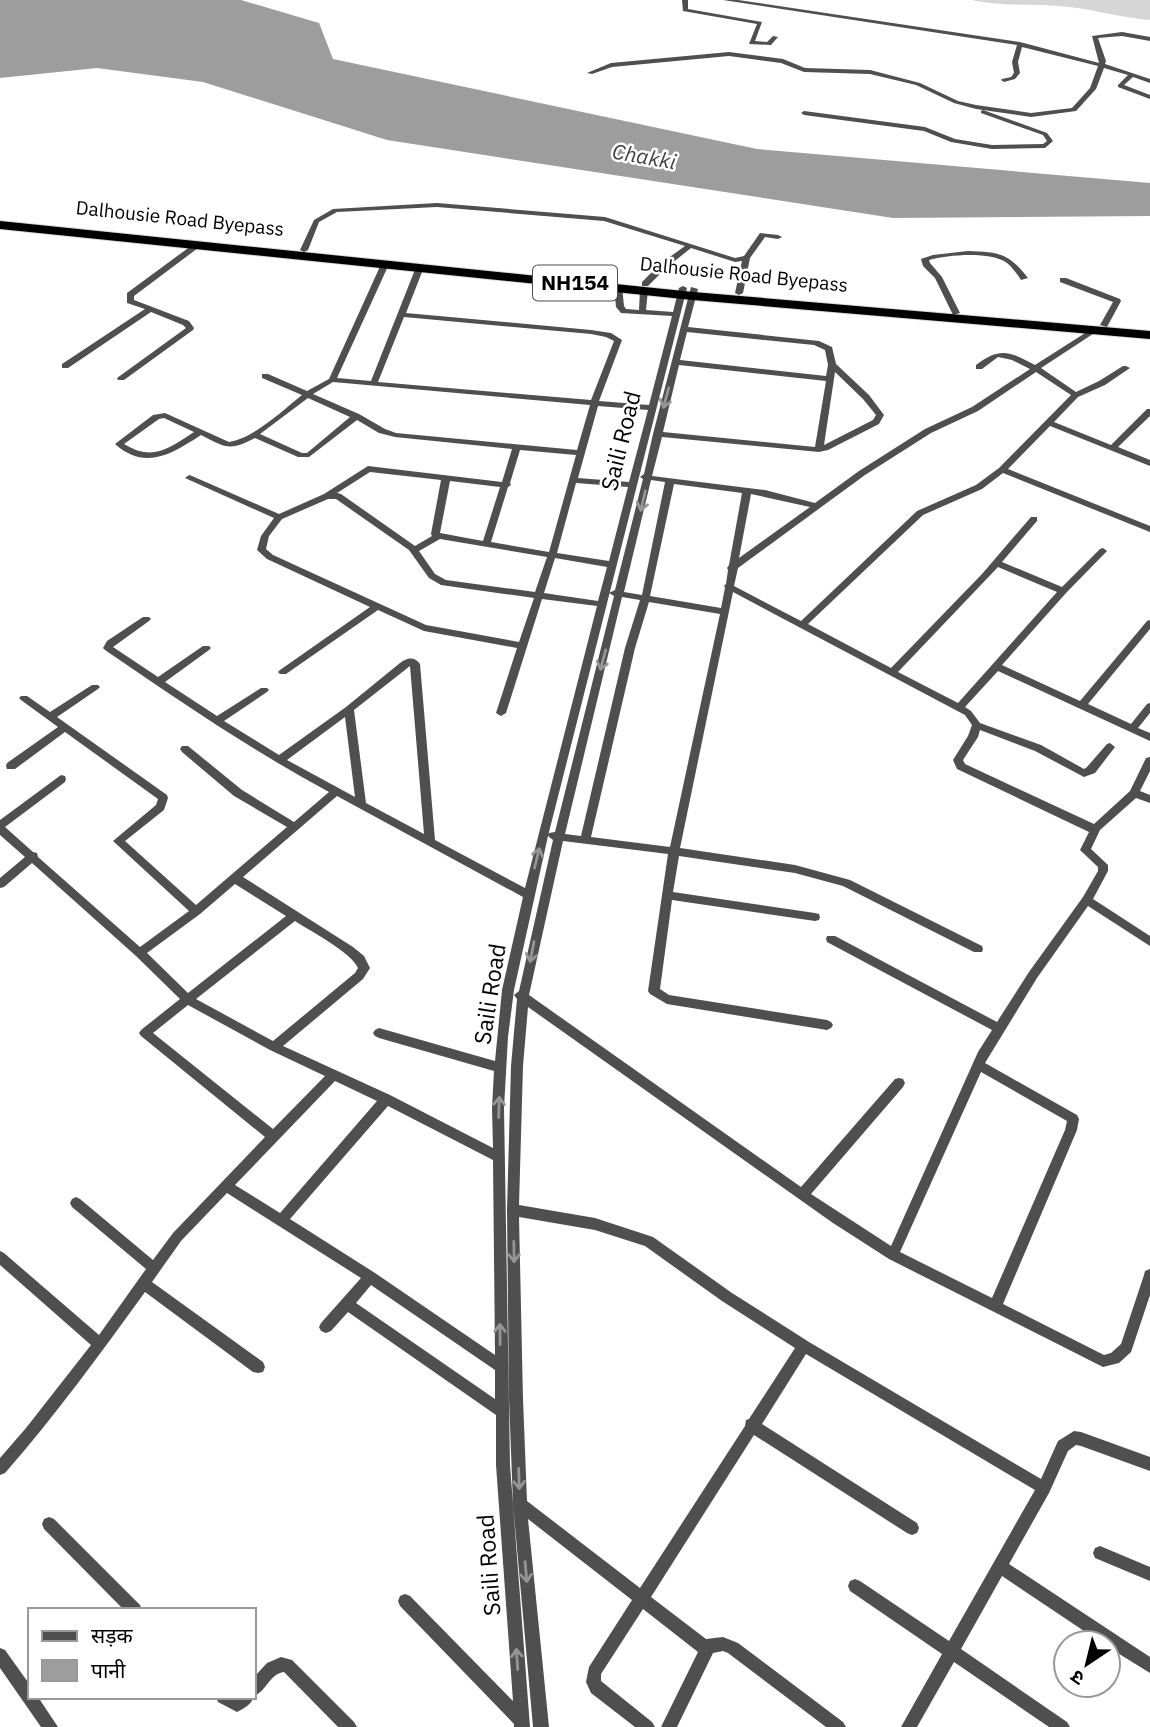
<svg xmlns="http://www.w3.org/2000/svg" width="1150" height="1727" viewBox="0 0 1150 1727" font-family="'IBM Plex Sans','Noto Sans Devanagari',sans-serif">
<rect width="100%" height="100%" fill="#fff"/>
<!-- green -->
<path fill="#d6d6d6" d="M972,0h178v20c-27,-2 -54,-10 -81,-13 -31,-4 -68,0 -97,-7z"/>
<!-- water -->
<polygon fill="#9d9d9d" points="0,0 241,0 319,23 333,59 757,149 1150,183 1150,216 893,218 387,140 203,82 97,68 0,78"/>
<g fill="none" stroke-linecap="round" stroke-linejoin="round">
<defs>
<polygon id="highway" points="0,221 693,292 1150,331 1150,339 693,300 0,229"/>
</defs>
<!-- highway casing -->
<use href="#highway" stroke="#dbdbdb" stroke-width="2"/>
<!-- street -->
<g fill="#4f4f4f" fill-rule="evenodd">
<polygon points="682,0 688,0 688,9 762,22 755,41 767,42 773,36 778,37 771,45 749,44 757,24 683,11"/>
<polygon points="723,0 738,0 1020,42 1099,63 1092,36 1122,32 1150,37 1150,41 1122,36 1098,38 1106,61 1105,64 1150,79 1150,83 1133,77 1124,85 1150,95 1150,99 1118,87 1118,85 1128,75 1104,68 1096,89 1076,111 1031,117 976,109 954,103 916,85 870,74 804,72 781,63 729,56 612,67 592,74 587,73 611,63 729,52 783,59 805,68 870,70 920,83 958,101 976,105 1031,113 1072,108 1090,88 1098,66 1022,47 1018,62 1020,73 1015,79 1004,82 1001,80 1002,79 1011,77 1014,73 1012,62 1017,45"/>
<polygon points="983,110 1047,133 1053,141 1045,148 992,149 951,142 924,131 804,115 801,113 804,111 925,127 955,139 992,145 1043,144 1047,141 1043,135 981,113 981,111"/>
<polygon points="437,203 605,217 735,258 744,256 760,233 778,235 782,237 778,239 765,237 750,258 743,293 739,295 735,293 742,261 735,262 691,248 666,268 648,286 642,286 642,282 660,264 685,246 604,221 437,207 337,212 319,222 308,250 304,252 300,250 314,220 333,209"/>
<polygon points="195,243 202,245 134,296 134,300 189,321 194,328 193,330 124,380 118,380 117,378 186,328 183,325 151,312 68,368 62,368 62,364 145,309 127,303 127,293"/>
<path d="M968,251c30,1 41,2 60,27l-7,2c-4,-6 -9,-13 -14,-17 -17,-12 -59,-8 -78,-3l1,3 12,14 18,36 -7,2 -18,-37 -12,-12 -2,-7 12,-4z"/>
<path d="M382,262l7,2 -52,114 34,3 45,-114 4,-2 4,2 -18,46 185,17 20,3 11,7 -23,61 50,4 23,-89 -51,-3 -5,-6 -2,-20 4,-2 4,2 2,19 2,3 13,1 1,-20 4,-2 4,2 -2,20 27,2 6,-24 4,-2 4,2 -139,548 1,-3 6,-1 59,-236 -5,-3 6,-3 28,-111 -3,-2 4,-3 9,-40 38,-147 7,2 -10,38 131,14 13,6 4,17 33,31 15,20 -5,9 -51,26 -9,2 -157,-15 -10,39 113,14 50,13 44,-32 66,-42 47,-22 58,-38 -18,-9 -14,-3 -16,12h-6v-4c24,-18 33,-14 59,0l58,-37h3v4l-55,36 35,24 23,-11 24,-15h3l4,2 -25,17 -27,12 -24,25 57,23 36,-36h3v7l-32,31 32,13v6l-100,-40 -42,43 142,57v6l-147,-59 -21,16 -59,26 -115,109 83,44 91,-94 49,-57h6v4l-35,41 60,25 38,-38 3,-1 4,3 -41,42 -64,72 78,36 67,-80 3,-1v9l-62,75 43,20 16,-20 3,-1v10l-12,15 12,5v8l-152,-70 -33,36 6,4 9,12 61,22 43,24 3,-2 20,-23 3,-1 5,4 -20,26 -11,4 -49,-26 -55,-21 -2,7 -15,23 2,4 129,60 36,-33 16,-33 4,-1v14l-10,20 10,4v8l-14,-5 -36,32 -9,19 17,16v6l-15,28 57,37v10l-62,-40 -51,72 -52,85 92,52 2,4 -2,11 -74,174 101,51 7,-2 10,-9 23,-69 1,-4 5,-2v26l-19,57 -12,11 -16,4 -214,-108 -56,-36 -305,-216 -5,59 -4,139 76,13 58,19 79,56 77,49 232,137 17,-38 16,-10 7,1 69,25v14l-69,-25 -5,-1 -8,6 -19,42 -40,71 141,93v16l-42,-26v-4h-6l-100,-67 -41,73 106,73 3,5h-21l-95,-65 -37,65h-16l41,-73 -92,-63 -2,-5 2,-5 5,-2 5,2 89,60 86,-151 -229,-136 -44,70 155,99 2,5 -2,5 -5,2 -5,-2 -153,-98 -103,162 55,42 17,-2 15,6 105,79 3,5h-20l-98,-74 -5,-2 -10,2 -36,74h-16l37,-75 -55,-43 -42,65v7l51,41 3,5h-20l-44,-34 -5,-11 3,-15 43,-67 -104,-81 21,208h-16l-20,-223 -4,-105 -2,-189 4,-144 6,-67 -3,-4 5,-4 34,-151 -5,-4 -34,154 -6,47 -4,71 6,357 20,262h-16v-3l-114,-118 -2,-5 2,-5 5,-2 5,2 103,105 -17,-236v-50l-148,-103 -17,19 -5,2 -5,-2 -2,-4 2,-4 40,-45 -134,-85 -46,48 -29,41 111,80 2,5 -2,5 -5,1 -5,-1 -108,-80c-45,62 -90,124 -140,181l-5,2v-17l26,-30 65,-83 -91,-80v-14l4,2 95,82 47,-66 -74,-62 -2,-4 2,-4 4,-2 4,2 73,61 20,-27 92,-96 -124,-101 -2,-3 2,-3 39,-31 -44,-43 -104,-93 -28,24 -4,1v-10l25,-21 -25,-22v-15l61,-45 4,1 1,3 -1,3 -60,45 28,25 4,1 1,4 102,90 49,-36 -76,-70 43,-36 2,-6 -93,-67 -50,37h-8l-1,-3 1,-3 51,-36 -37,-27 -2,-2 2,-2h6l23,16 42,-27h6l2,2 -2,2 -41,28 110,78 1,3 -4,12 -39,31 71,64 91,-78 -53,-31 -52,-44 -2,-3 2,-3h6l54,44 52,32 35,-30c-78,-42 -151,-92 -224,-142l-2,-2 4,-7 36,-24h6l2,2 -2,2 -36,26 45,30 45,-31h6l2,2 -2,2 -44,32 52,34 44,-28h6l2,2 -2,2 -43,29 55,34 67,-48 54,-44c7,-5 14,-7 20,1l15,176 90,48 72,-282 -55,-7 -36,114 -5,3 -5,-3 21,-65 -93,-17 -46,-21 -92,64h-6l-2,-2 2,-2 90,-63 -103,-48 -10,-9 4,-14 13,-18 -89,-40 4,-3 3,1 87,38 45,-20 44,-28 134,16 10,-33 -117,-12 -16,-4 -22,-13 -48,37h-11l-43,-19c-26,14 -30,9 -54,-3 -29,19 -56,36 -86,9l38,-29 12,-2 64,29c25,-4 53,-31 73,-47l-40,-17v-4h6l39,17 22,-12zM404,317l187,17 15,3 8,4 -23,59 -213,-18zM687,332l127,13 11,5 3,15 -2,11 -146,-16zM679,365l147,16 -11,66 -152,-15zM835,372l28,27 13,16 -3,5 -49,25zM1036,372l35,23 -72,73 -23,17 -59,26 -116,110 -67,-35 4,-18 127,-93 66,-42 47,-22zM333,382l257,23 -13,45 -181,-17 -11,-4 -26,-15 -46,-20zM308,398l42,19 -43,36h-5l-42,-19zM598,406l50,4 -19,72 -51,-4zM164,418l30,14c-25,16 -41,30 -70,12l35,-25zM520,450l56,5 -27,97 -58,-10 17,-55 3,-2 -1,-2zM370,472l71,8 -10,54 1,2 -17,10 -74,-52 -4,-1zM651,480l14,2 -23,113 -18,-3zM450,481l50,6 -17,54 -43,-8zM576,483l52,4 -19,74 -52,-8zM674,484l68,9 -13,72 -2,3 1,2 -2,14 -2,2 1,2 -4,20 -71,-12zM751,494l59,13 -71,51zM328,499h8l73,51 20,28 12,7 93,13 -15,44 -93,-17 -153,-70 -7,-6 3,-13 13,-17zM440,539l107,18 -12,35 -89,-12 -11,-6 -16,-23zM555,558l52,9 -9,34 -54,-8zM998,567l59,25 -99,111 -60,-31zM733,592l232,123 7,10 -4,11 -15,24 4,9 132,63 -9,18 18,17v4l-15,26 -54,75 -32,50 -162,-86h-8l-1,3 1,3 165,88 -14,22 -87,194 -80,-52 92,-107 2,-4 -2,-4 -4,-1 -4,1 -94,108 -272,-192 34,-154 105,13 -20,137 2,3 17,10 160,26 4,-2 2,-3 -2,-3 -4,-2 -158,-25 -9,-6 12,-89 143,21 4,-1 1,-3 -1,-3 -4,-1 -142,-21 6,-36 116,17 48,13 131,66h8l1,-3 -1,-3 -132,-66 -55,-15 -115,-17zM622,597l18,3 -15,48 -44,188 -16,-2zM649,602l71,12 -50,233 -79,-10 44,-189zM410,666l14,168 -58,-31 -12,-93zM345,717l10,80 -68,-37zM337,796l186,101 -21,93 -7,71 -116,-33 -4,2 -2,3 2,3 4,2 115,33 -2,37 1,40 -103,-53 -107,-49 80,-67 7,-11 -6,-12 -11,-9 -110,-70zM235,884l51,32 -98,77 -41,-40 53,-39zM295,921c15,10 56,31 63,47l-3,5 -82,68 -77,-42zM188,1005l82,45 55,26 -52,53 -120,-96zM981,1072l86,49 -2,9 -73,168 -92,-46zM335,1081l42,20 -97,112 -45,-28zM388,1106l105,54 2,195 -120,-82 -85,-54zM519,1217l76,13 50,16 77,55 73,47 -46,71 -3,1 -1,6 -105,162 -113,-87 -4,-102zM371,1285l124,85v29l-139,-96z"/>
<polygon points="1060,278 1066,278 1120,299 1121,301 1107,327 1100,325 1113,302 1060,282"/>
<polygon points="49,1517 54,1519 140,1605 142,1610 124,1610 44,1529 42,1524 44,1519"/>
<polygon points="1100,1546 1150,1567 1150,1581 1095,1558 1093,1553 1095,1548"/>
<polygon points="0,1648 5,1650 30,1685 30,1697 38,1697 58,1727 41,1727 0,1668"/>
<path d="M281,1657l11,3 62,62 3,5h-19l-54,-55c-15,2 -17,19 -30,24 -2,8 -9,12 -17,16l-19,-10 -2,-5h38v-20l13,-14z"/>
</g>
<!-- highway -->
<use href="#highway" fill="#000" fill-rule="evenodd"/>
</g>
<!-- one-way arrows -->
<defs><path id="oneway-shaft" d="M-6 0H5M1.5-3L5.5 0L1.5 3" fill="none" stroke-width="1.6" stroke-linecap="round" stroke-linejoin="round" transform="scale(1.75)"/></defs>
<g stroke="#959595">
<use href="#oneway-shaft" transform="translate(666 398) rotate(105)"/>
<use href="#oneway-shaft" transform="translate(643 501) rotate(103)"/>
<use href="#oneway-shaft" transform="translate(603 660) rotate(105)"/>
<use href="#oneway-shaft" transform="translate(537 858) rotate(-76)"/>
<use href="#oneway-shaft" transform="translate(532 952) rotate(101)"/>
<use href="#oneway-shaft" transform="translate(499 1107) rotate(-88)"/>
<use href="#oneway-shaft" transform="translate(514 1252) rotate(89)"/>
<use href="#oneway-shaft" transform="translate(500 1334) rotate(-91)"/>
<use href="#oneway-shaft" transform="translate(519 1479) rotate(88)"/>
<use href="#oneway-shaft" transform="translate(526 1572) rotate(85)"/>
<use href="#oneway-shaft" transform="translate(517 1659) rotate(-94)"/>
</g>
<g text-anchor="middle" stroke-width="5" stroke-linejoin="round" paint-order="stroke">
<!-- far-street labels -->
<g font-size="19" fill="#000" stroke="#fff">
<text transform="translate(180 218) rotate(6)" y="7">Dalhousie Road Byepass</text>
<text transform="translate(744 274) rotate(6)" y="7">Dalhousie Road Byepass</text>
</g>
<!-- far-water labels -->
<g font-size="21" font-style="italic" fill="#3e3e3e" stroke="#fff">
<text transform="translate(644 157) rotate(10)" y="7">Chakki</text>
</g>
<!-- shield labels -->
<rect fill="#fff" stroke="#4c4c4c" stroke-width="2" x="533" y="265.5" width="84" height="35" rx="5"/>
<g font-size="21" font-weight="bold" fill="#000">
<text x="575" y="290">NH154</text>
</g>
<!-- street labels -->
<g font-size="23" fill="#000" stroke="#fff">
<text transform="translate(621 441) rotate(-76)" y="8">Saili Road</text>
<text transform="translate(490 994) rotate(-81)" y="8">Saili Road</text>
<text transform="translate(489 1565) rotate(-94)" y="8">Saili Road</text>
</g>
</g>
<!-- legend -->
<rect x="28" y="1608" width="228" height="91" fill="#ffffff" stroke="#999999" stroke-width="2"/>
<rect x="42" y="1631" width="35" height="10" fill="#4f4f4f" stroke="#999999" stroke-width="2"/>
<text x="91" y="1643" font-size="21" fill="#000000">सड़क</text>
<rect x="42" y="1660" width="35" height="21" fill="#9d9d9d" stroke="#999999" stroke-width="2"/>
<text x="91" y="1678" font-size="21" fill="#000000">पानी</text>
<!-- north arrow -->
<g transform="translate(1087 1664) rotate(215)"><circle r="33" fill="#ffffff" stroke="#999999" stroke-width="2"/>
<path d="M0-5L12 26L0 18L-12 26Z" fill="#000000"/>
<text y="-10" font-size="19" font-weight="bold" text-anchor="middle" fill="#000000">उ</text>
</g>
</svg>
